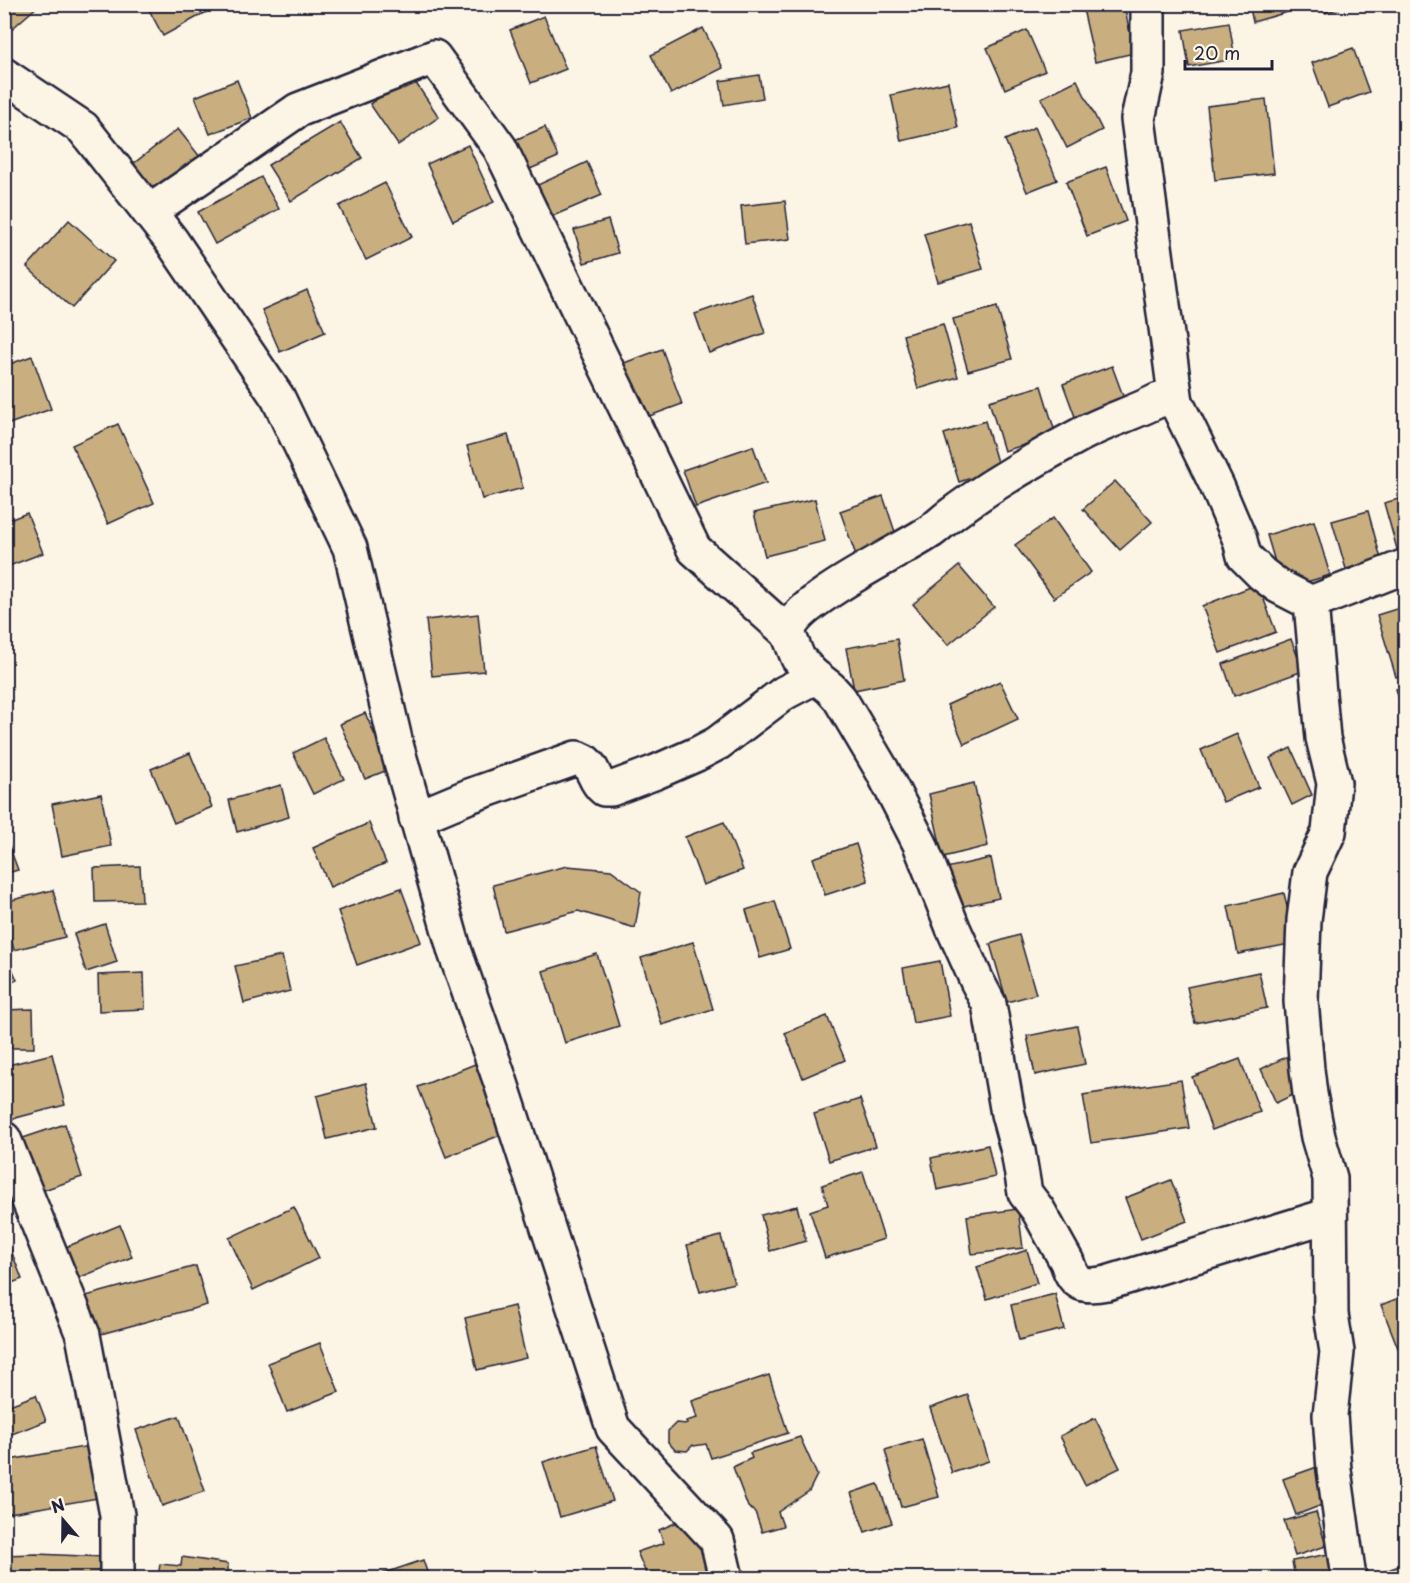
<svg xmlns="http://www.w3.org/2000/svg" width="1410" height="1583" viewBox="0 0 1410 1583" font-family="'Playpen Sans',sans-serif">
<rect width="100%" height="100%" fill="#fcf5e5"/>
<filter id="ink" filterUnits="userSpaceOnUse"><feTurbulence type="fractalNoise" baseFrequency=".0167" numOctaves="2"/><feDisplacementMap in="SourceGraphic" scale="12" xChannelSelector="R" yChannelSelector="G"/><feConvolveMatrix kernelMatrix="1 2 1 2 8 2 1 2 1" color-interpolation-filters="sRGB"/></filter>
<g filter="url(#ink)">
<!-- building -->
<g fill="#c9af7f" stroke="#22223b" stroke-width="1.5">
<polygon points="4,4 40,4 5,35"/>
<polygon points="146,4 221,4 163,36"/>
<polygon points="1102,4 1124,4 1134,53 1095,62 1083,9"/>
<polygon points="1249,4 1286,4 1288,12 1253,22"/>
<polygon points="1322,4 1349,4 1326,13"/>
<polygon points="544,16 566,69 531,83 510,30"/>
<polygon points="1229,22 1235,59 1189,67 1183,30"/>
<polygon points="703,28 723,68 671,94 651,55"/>
<polygon points="1027,30 1045,71 1005,89 987,48"/>
<polygon points="1353,48 1369,92 1328,107 1312,63"/>
<polygon points="759,75 763,98 724,105 720,81"/>
<polygon points="411,76 439,117 398,145 370,104"/>
<polygon points="237,80 252,118 210,134 195,97"/>
<polygon points="1077,80 1102,130 1067,148 1041,98"/>
<polygon points="948,82 958,128 901,141 891,95"/>
<polygon points="1266,99 1274,173 1215,180 1207,106"/>
<polygon points="340,122 362,158 291,201 268,165"/>
<polygon points="545,127 558,157 516,175 503,145"/>
<polygon points="1035,127 1057,180 1027,192 1005,140"/>
<polygon points="178,129 201,158 156,193 133,164"/>
<polygon points="468,145 494,202 453,221 427,164"/>
<polygon points="587,162 602,195 541,221 527,190"/>
<polygon points="1106,167 1126,221 1087,236 1066,182"/>
<polygon points="261,177 279,209 215,244 198,212"/>
<polygon points="385,183 412,237 366,260 339,206"/>
<polygon points="785,201 790,239 745,244 741,206"/>
<polygon points="69,220 114,261 72,308 27,267"/>
<polygon points="608,220 618,253 584,263 574,230"/>
<polygon points="969,221 983,269 938,282 924,234"/>
<polygon points="307,290 325,332 280,352 262,310"/>
<polygon points="752,294 765,333 709,353 695,314"/>
<polygon points="997,307 1012,359 968,371 953,319"/>
<polygon points="943,324 958,377 918,389 903,335"/>
<polygon points="662,349 682,404 644,418 624,363"/>
<polygon points="32,356 51,409 9,424 4,412 4,366"/>
<polygon points="1112,366 1126,404 1077,422 1063,384"/>
<polygon points="1041,386 1056,435 1004,451 989,401"/>
<polygon points="985,421 999,469 959,482 944,434"/>
<polygon points="118,424 154,503 108,524 72,445"/>
<polygon points="508,435 523,488 482,499 467,446"/>
<polygon points="753,446 766,483 696,507 683,470"/>
<polygon points="1115,481 1152,522 1120,550 1083,509"/>
<polygon points="883,496 899,544 857,558 840,511"/>
<polygon points="1406,497 1406,547 1397,549 1384,503"/>
<polygon points="815,499 825,541 765,556 754,513"/>
<polygon points="1368,511 1381,559 1346,569 1332,521"/>
<polygon points="27,513 43,553 4,568 4,522"/>
<polygon points="1053,518 1091,572 1054,598 1015,545"/>
<polygon points="1314,521 1330,575 1283,589 1267,535"/>
<polygon points="959,566 994,607 948,645 913,604"/>
<polygon points="1258,584 1276,632 1220,653 1202,606"/>
<polygon points="1406,606 1406,674 1396,677 1377,615"/>
<polygon points="478,614 484,671 432,676 426,620"/>
<polygon points="897,639 904,680 854,690 846,648"/>
<polygon points="1291,639 1303,671 1234,696 1223,664"/>
<polygon points="1000,681 1018,719 964,744 947,705"/>
<polygon points="1406,686 1406,721 1396,689"/>
<polygon points="365,713 390,769 365,779 340,724"/>
<polygon points="1237,734 1259,787 1223,802 1201,750"/>
<polygon points="324,738 344,779 313,794 293,753"/>
<polygon points="1291,748 1312,795 1292,805 1270,758"/>
<polygon points="190,753 212,807 174,823 151,769"/>
<polygon points="974,783 988,846 943,857 929,794"/>
<polygon points="281,785 289,817 237,832 229,800"/>
<polygon points="101,794 111,846 62,856 52,804"/>
<polygon points="724,822 743,870 703,885 685,837"/>
<polygon points="369,823 386,863 330,887 313,848"/>
<polygon points="4,832 18,870 4,874"/>
<polygon points="856,844 868,881 825,895 813,858"/>
<polygon points="991,858 999,898 955,908 946,868"/>
<polygon points="140,866 142,901 95,902 94,868"/>
<polygon points="567,866 611,870 641,892 635,928 578,911 504,931 493,885"/>
<polygon points="401,888 421,942 357,965 338,911"/>
<polygon points="53,890 65,937 14,950 4,912 4,902"/>
<polygon points="1284,893 1295,943 1238,954 1228,906"/>
<polygon points="775,901 790,949 760,958 746,910"/>
<polygon points="105,924 117,962 86,972 74,934"/>
<polygon points="1019,935 1036,994 1007,1002 990,944"/>
<polygon points="693,942 713,1009 662,1025 641,958"/>
<polygon points="4,950 17,980 4,986"/>
<polygon points="597,954 619,1026 565,1043 543,971"/>
<polygon points="282,956 290,991 244,1003 235,966"/>
<polygon points="940,961 950,1016 913,1023 903,968"/>
<polygon points="1259,972 1267,1008 1195,1023 1187,987"/>
<polygon points="144,973 145,1009 99,1011 98,975"/>
<polygon points="33,1009 34,1048 4,1048 4,1010"/>
<polygon points="827,1016 845,1060 803,1078 785,1033"/>
<polygon points="1077,1026 1085,1064 1035,1075 1027,1036"/>
<polygon points="52,1054 65,1105 8,1120 4,1107 4,1066"/>
<polygon points="1290,1055 1305,1089 1276,1103 1261,1069"/>
<polygon points="1240,1059 1260,1112 1212,1130 1192,1077"/>
<polygon points="475,1064 503,1134 446,1157 418,1087"/>
<polygon points="1181,1080 1189,1128 1091,1143 1083,1095"/>
<polygon points="366,1083 377,1127 327,1139 317,1096"/>
<polygon points="860,1099 876,1146 829,1161 814,1114"/>
<polygon points="65,1124 82,1177 41,1191 23,1138"/>
<polygon points="988,1145 995,1177 937,1190 931,1158"/>
<polygon points="863,1172 884,1239 825,1258 810,1211 828,1205 822,1185"/>
<polygon points="1171,1180 1187,1221 1141,1239 1125,1198"/>
<polygon points="797,1206 806,1241 770,1251 761,1215"/>
<polygon points="294,1207 319,1258 253,1290 229,1238"/>
<polygon points="1018,1209 1023,1248 972,1254 967,1216"/>
<polygon points="120,1225 132,1257 78,1278 66,1247"/>
<polygon points="4,1232 22,1279 4,1286"/>
<polygon points="721,1236 734,1283 700,1292 687,1245"/>
<polygon points="1027,1250 1037,1283 987,1299 977,1267"/>
<polygon points="196,1266 207,1305 97,1335 86,1296"/>
<polygon points="1055,1294 1064,1329 1019,1340 1011,1305"/>
<polygon points="1406,1295 1406,1344 1398,1348 1381,1305"/>
<polygon points="514,1306 526,1358 477,1370 465,1318"/>
<polygon points="320,1343 339,1392 287,1412 268,1363"/>
<polygon points="769,1375 788,1433 711,1458 706,1444 694,1446 693,1445 687,1451 675,1450 668,1442 668,1431 676,1423 687,1424 686,1421 697,1418 692,1401"/>
<polygon points="36,1395 46,1421 4,1437 4,1407"/>
<polygon points="968,1395 989,1461 952,1473 930,1408"/>
<polygon points="179,1416 205,1491 162,1506 136,1430"/>
<polygon points="1095,1418 1120,1468 1085,1485 1060,1436"/>
<polygon points="800,1437 817,1475 809,1491 778,1512 783,1526 762,1532 755,1512 748,1507 733,1467 752,1458 750,1453"/>
<polygon points="922,1439 939,1497 901,1507 885,1450"/>
<polygon points="95,1445 104,1497 4,1514 4,1461"/>
<polygon points="596,1446 613,1501 560,1517 543,1462"/>
<polygon points="1317,1467 1330,1502 1296,1515 1283,1479"/>
<polygon points="878,1484 892,1523 865,1532 851,1493"/>
<polygon points="1316,1512 1326,1546 1295,1556 1284,1521"/>
<polygon points="689,1517 720,1578 648,1578 637,1552 664,1543 659,1530"/>
<polygon points="1334,1553 1339,1578 1295,1578 1292,1561"/>
<polygon points="36,1554 107,1557 107,1578 4,1578 4,1555"/>
<polygon points="182,1557 228,1564 228,1578 158,1578 160,1564 181,1566"/>
<polygon points="423,1560 429,1578 373,1578 373,1577"/>
<polygon points="1399,1566 1404,1578 1366,1578"/>
</g>
<g fill="none" stroke-linecap="round" stroke-linejoin="round">
<defs>
<g id="minor">
<polyline points="1148,4 1148,73 1138,119 1176,402"/>
<polyline points="4,75 83,128 171,240 278,398 350,548 397,748 455,952 500,1080 613,1428 717,1540 726,1578"/>
<polyline points="149,212 298,110 434,57 500,148 694,549 788,633"/>
<path d="M812,674l18,14 10,11 42,71 38,74 33,84 24,53 12,23 19,110 10,37 7,42 13,17 29,52c7,24 17,25 40,21l223,-68"/>
<path d="M416,818l53,-22 107,-38c20,4 15,21 28,31h7l45,-17 41,-18 21,-11 66,-50 23,-12 5,-7 -14,-16 -10,-25c6,-32 114,-82 143,-102 7,-5 14,-12 21,-17 15,-11 30,-22 45,-31 27,-17 55,-33 83,-48 26,-14 54,-22 79,-35h11l6,2 41,84 23,54 4,16 18,18 16,12 33,17"/>
<polyline points="4,1139 83,1335 117,1515 117,1578"/>
<polyline points="1349,1578 1334,1470 1330,1415 1337,1352 1331,1314 1330,1178 1318,1137 1310,1094 1307,1069 1301,1001 1304,920 1310,872 1329,832 1334,783 1323,738 1311,603 1406,566"/>
</g>
</defs>
<!-- minor casing -->
<use href="#minor" stroke="#22223b" stroke-width="38"/>
<!-- minor -->
<use href="#minor" stroke="#fcf5e5" stroke-width="33"/>
</g>
</g>
<!-- margin -->
<rect width="1410" height="1583" fill="none" stroke="#fcf5e5" stroke-width="24"/>
<rect x="12" y="12" width="1386" height="1559" fill="none" stroke="#22223b" stroke-width="2" filter="url(#ink)"/>
<!-- north arrow -->
<g transform="translate(63 1520) rotate(340)" stroke="#fcf5e5" stroke-width="4.5" paint-order="stroke">
<path d="M0-4.5L10 22L0 15L-10 22Z" fill="#22223b"/>
<text y="-9" font-size="16" font-weight="bold" text-anchor="middle" fill="#22223b">N</text>
</g>
<!-- scale -->
<path d="M1185 60v9h87v-9" fill="none" stroke="#22223b" stroke-width="3"/>
<text x="1194" y="60" font-size="18" fill="#22223b" stroke="#fcf5e5" stroke-width="4.5" paint-order="stroke">20 m</text>
</svg>
